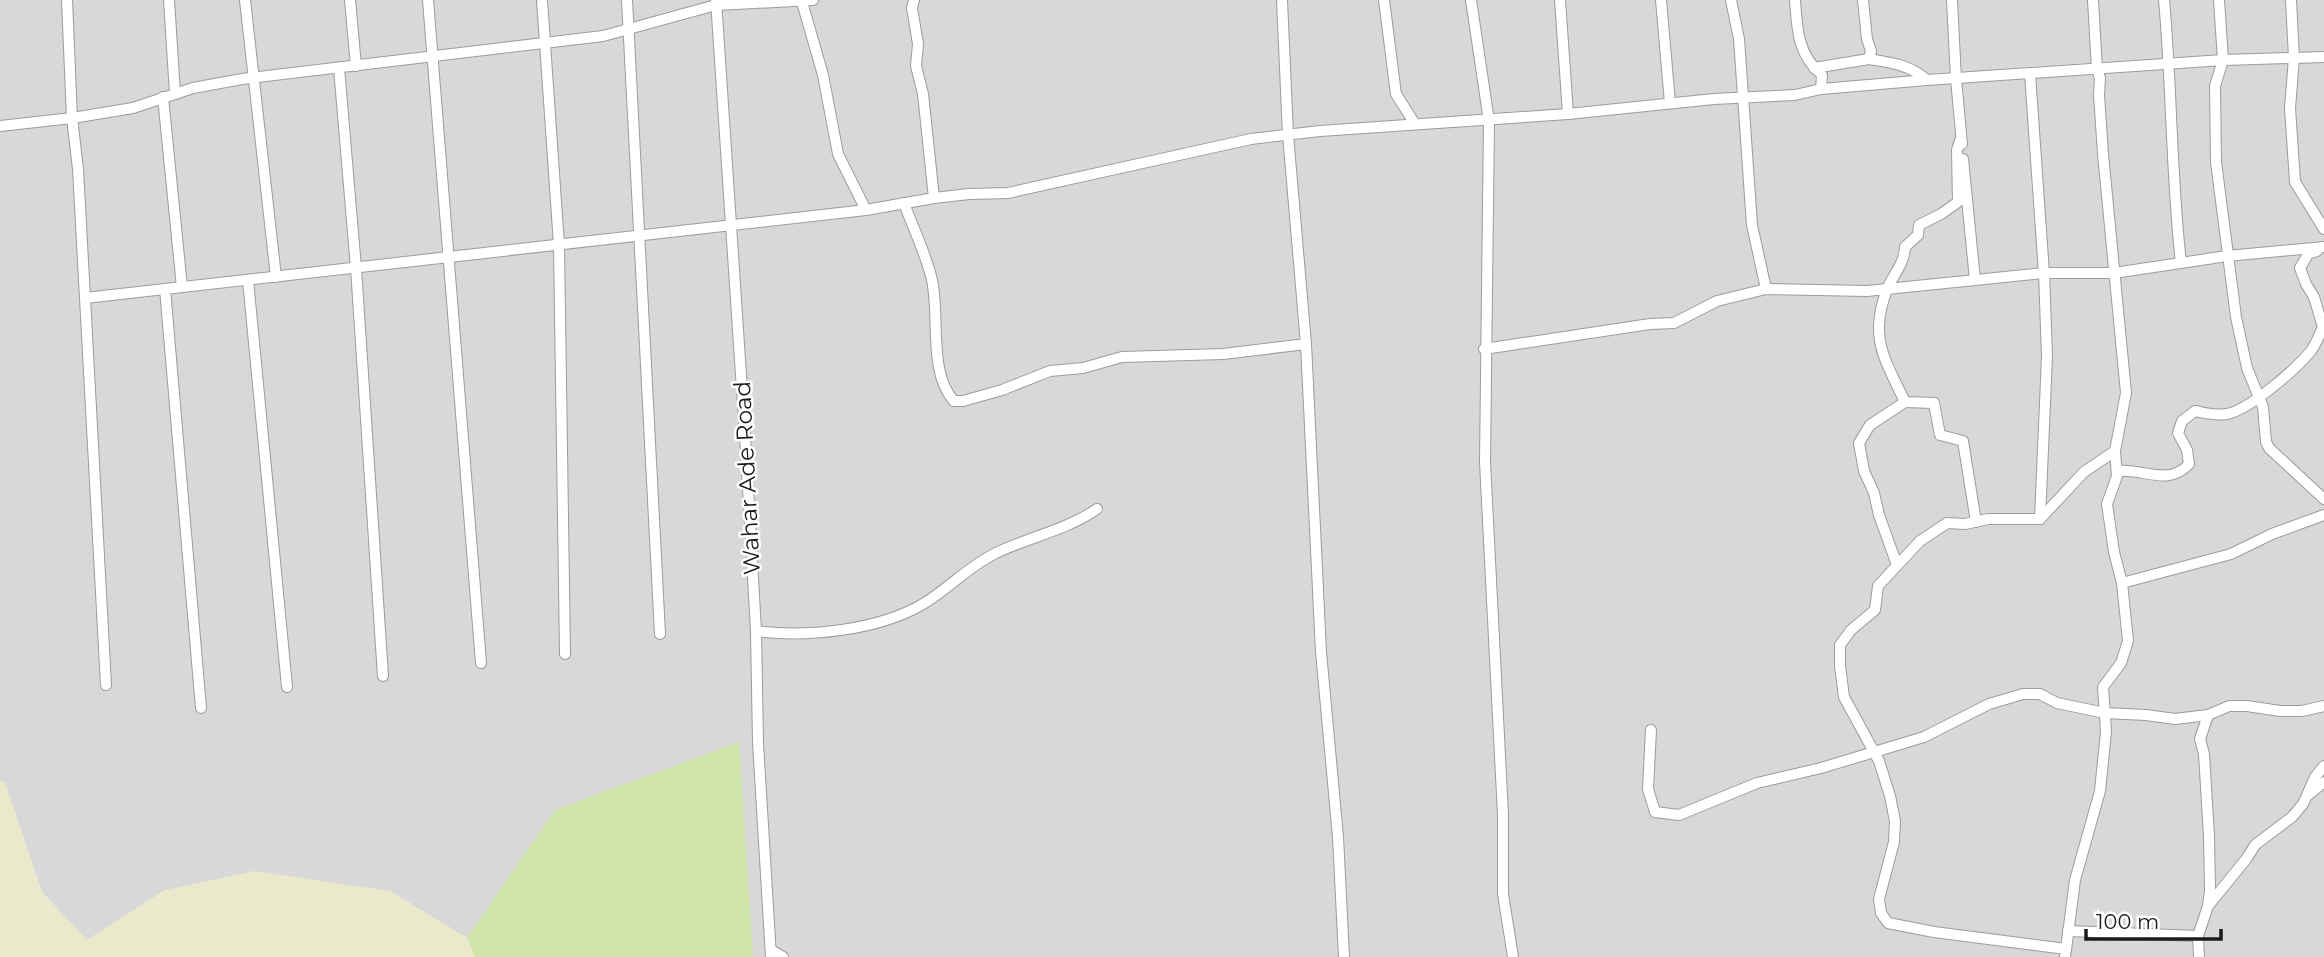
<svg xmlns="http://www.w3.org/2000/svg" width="2324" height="957" viewBox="0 0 2324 957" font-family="Montserrat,sans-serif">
<rect width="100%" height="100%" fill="#ece7e1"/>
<!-- residential -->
<polygon fill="#d9d8d8" points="0,0 2324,0 2324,957 753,957 739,742 555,810 467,938 390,891 165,890 87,940 42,892 5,783 0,780"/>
<!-- farmland -->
<polygon fill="#eae9cc" points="0,780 5,783 42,892 87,940 165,890 255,871 390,891 467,938 475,957 0,957"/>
<!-- grass -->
<polygon fill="#cee4a8" points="739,742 753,957 475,957 467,938 555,810"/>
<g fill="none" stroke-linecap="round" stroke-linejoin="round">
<defs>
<g id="minor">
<polyline points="67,0 72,118 78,169 106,685"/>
<polyline points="169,0 175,94"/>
<polyline points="245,0 276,277"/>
<polyline points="350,0 356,66"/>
<polyline points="428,0 481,663"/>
<polyline points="542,0 559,245 565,654"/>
<polyline points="627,0 660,634"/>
<polyline points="716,0 745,435 756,631 758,743 771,957"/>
<polyline points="914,0 912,8 918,44 916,66 923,94 934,198"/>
<polyline points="1282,0 1288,135 1306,344 1321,652 1338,837 1344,957"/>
<polyline points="1384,0 1396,94 1415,124"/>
<polyline points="1471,0 1489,121 1485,462 1503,815 1503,894 1513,957"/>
<polyline points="1560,0 1568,114"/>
<polyline points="1661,0 1670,103"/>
<polyline points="1731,0 1739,39 1752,225 1766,289"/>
<path d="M1795,0c2,30 3,55 27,75l-1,14"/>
<path d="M1863,0l4,39 4,12 -2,8c23,4 41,6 58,21"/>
<polyline points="1952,0 1956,79 1962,144"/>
<path d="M2164,0c8,87 7,176 17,263"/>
<polyline points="2219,0 2223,60 2215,86 2216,162 2236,317 2247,368 2263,407 2266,442 2269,448 2324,499"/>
<polyline points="2291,0 2294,58 2290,108 2295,182 2324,229"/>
<polyline points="802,2 823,75 838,154 866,210"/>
<polyline points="339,68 356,268 383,676"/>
<polyline points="1814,68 1869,59"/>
<polyline points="2030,74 2044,273 2047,356 2040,519"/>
<polyline points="163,97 182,287"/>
<polyline points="0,126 72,118 133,108 193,88 242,79 603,36 716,5 813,0"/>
<path d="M1961,138l-4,12 1,52 -17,12 -22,11 -1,10 -13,12c-1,17 -10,25 -17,40 -20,49 -4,71 17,115l29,1 6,32 23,6 13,81"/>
<polyline points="1963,159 1975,280"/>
<path d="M904,203c9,25 22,51 28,77 8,36 -4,93 22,121h9l39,-11 48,-19 33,-3 39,-11 101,-3 83,-10"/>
<polyline points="248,280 287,687"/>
<polyline points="165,289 201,708"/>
<polyline points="85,298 866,210 934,198 969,194 1008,193 1251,139 1320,131 1568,114 1714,99 1795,95 1821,89 1927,80 2223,60 2324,57"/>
<polyline points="1484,349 1650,324 1674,323 1717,301 1766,289 1867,291 2044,273 2114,273 2227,256 2324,247"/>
<path d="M2117,471c27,-3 51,16 72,-7l-2,-14 -9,-17 4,-12 13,-10c10,2 21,5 32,3 22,-4 69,-45 83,-62 6,-7 9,-17 13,-25l-9,-30 -8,-13 -6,-16 8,-14 9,-3"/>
<polyline points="1897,565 1879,515 1874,493 1864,471 1859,443 1870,425 1905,402"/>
<polyline points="2122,583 2231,554 2272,534 2324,515"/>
<path d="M756,631c51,7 123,-1 167,-27 25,-15 45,-37 71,-50 34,-17 71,-23 103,-45"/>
<polyline points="1651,730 1648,789 1655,812 1679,815 1757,783 1821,768 1924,737 1989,704 2023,694 2040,694 2057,703 2105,713 2146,715 2175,719 2208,715 2229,706 2247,706 2280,711 2302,711 2324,706"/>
<polyline points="2308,795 2324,782"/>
<polyline points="2208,906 2247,858 2255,845 2292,817 2303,804 2315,777 2324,766"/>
<polyline points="2068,931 2198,936"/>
<polyline points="2066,949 1934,932 1888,923 1881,913 1879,899 1894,842 1895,821 1890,796 1879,761 1844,697 1840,666 1840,645 1851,630 1875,610 1878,586 1920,541 1947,523 1965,524 1988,519 2040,519 2084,472 2115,451"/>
<polyline points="771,950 783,957"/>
<polyline points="2065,957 2075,880 2100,791 2106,732 2103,687 2121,663 2128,641 2122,583 2114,552 2107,504 2117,476 2115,451 2126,393 2103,154 2099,95 2100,78 2097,70 2093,0"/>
<polyline points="2199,957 2198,936 2208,906 2210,891 2209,836 2204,754 2200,739 2208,715"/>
</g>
</defs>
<!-- minor casing -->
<use href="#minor" stroke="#9c9c9c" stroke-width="12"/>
<!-- minor -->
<use href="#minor" stroke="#fff" stroke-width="10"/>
</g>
<g text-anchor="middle" stroke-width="5" stroke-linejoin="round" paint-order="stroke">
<!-- street labels -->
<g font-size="23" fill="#1b1b1b" stroke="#fff">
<text transform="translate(747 478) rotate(-93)" y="8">Wahar Ade Road</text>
</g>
</g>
<!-- scale -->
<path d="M2086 929v10h135v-10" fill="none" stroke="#1b1b1b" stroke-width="3.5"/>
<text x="2096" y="929" font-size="21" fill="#1b1b1b" stroke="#ffffff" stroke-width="5" paint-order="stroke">100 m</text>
</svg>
